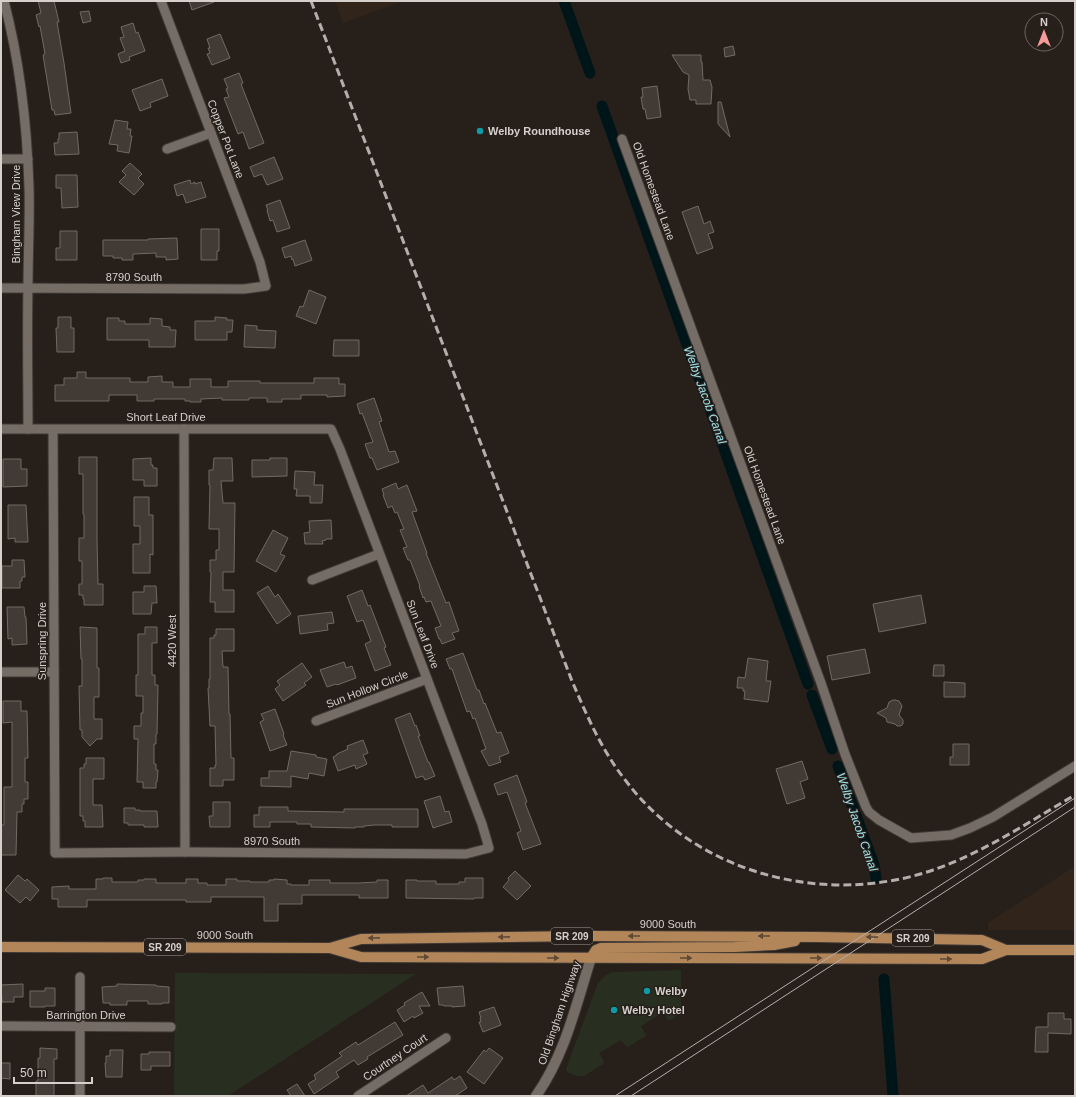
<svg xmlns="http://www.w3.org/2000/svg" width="1076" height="1097" viewBox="0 0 1076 1097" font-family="Arial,sans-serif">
<rect width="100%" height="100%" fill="#271f1a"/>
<!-- built -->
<g fill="#31251b">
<polygon points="335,1 404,1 343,23"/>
<polygon points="1075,866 1075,930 988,930 988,923"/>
</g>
<!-- green -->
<g fill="#282f20">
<path d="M681,970v38c-1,6 -7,12 -13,12l-5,-8 -22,14 5,9v1l-18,11 -2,-1 -5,-6 -22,13 5,8 -1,3 -19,12c-6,1 -11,-1 -17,-4l-1,-3 32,-86 8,-8 7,-3z"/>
<polygon points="175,973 416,974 228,1096 174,1096"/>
</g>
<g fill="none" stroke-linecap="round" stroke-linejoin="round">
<!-- canal -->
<g stroke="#001518" stroke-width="11">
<polyline points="564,1 590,73"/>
<polyline points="602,106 808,684"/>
<polyline points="812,695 832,749"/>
<polyline points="838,766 874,865 876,878"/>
<polyline points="884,979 893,1096"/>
</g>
</g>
<!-- building -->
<g fill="#423a34" stroke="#726962">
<polygon points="38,1 54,1 59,22 57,22 64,63 71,113 55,115 54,110 52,110 43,55 45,54 40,26 39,27 36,15 41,13"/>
<polygon points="189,1 214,1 214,2 192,10"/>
<polygon points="89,11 91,21 83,23 80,12"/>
<polygon points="133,23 136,33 138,32 145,51 129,57 130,60 121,63 118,54 125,51 120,38 124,37 121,27"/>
<polygon points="220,34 230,58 212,65 207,54 210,53 208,48 210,48 207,39"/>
<polygon points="733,46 735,55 725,57 724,48"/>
<polygon points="672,55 701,55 701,62 702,62 703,80 710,80 712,87 711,104 696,104 696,100 690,100 688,89 689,75 683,72"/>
<polygon points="239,73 243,83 241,84 264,143 249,149 243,132 238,134 224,98 229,97 226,89 228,88 224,79"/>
<polygon points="162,79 168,96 150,103 151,107 140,111 132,90"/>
<polygon points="657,86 661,117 647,119 645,109 643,109 641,97 643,97 642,88"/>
<polygon points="718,102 721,102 730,137 718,124"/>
<polygon points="115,120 128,122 127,129 131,129 130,136 132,136 129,153 117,151 118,145 109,144"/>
<polygon points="77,132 79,154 55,155 54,143 58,143 58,139 59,139 59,133"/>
<polygon points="274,157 283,179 267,185 262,174 254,177 250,167"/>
<polygon points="130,163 142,174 138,178 144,184 134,195 119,182 126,175 122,171"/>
<polygon points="56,175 77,175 78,207 62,208 61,188 56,188"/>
<polygon points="190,180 191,184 195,182 195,184 201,182 206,197 186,203 183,194 177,196 174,185"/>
<polygon points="280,200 290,228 277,232 273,220 270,221 267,210 268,210 266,205"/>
<polygon points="698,206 704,224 710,221 714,232 708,234 713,248 697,254 682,212"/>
<polygon points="201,229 219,229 219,251 217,251 217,260 201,260"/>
<polygon points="60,231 77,231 77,260 56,260 56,248 60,248"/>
<polygon points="177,238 178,259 166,260 166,257 156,257 156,253 133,254 133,260 122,260 122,258 113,258 113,256 103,256 103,240 148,240 148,239"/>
<polygon points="305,240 312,260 295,266 293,259 292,260 291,256 285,258 282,248"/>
<polygon points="309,290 326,297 316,324 296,316 300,306 303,307"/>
<polygon points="58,317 71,317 71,328 74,328 74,352 57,352 56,328 58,328"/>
<polygon points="215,317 227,318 227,320 233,320 232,332 227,332 227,340 195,340 195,321 215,321"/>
<polygon points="107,318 119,318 119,321 125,321 125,324 150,324 150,318 162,319 162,326 170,327 170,330 176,330 175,347 149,347 149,340 107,340"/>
<polygon points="245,325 257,326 257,330 276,331 275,348 244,347"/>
<polygon points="334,340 359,340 359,356 333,356"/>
<polygon points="77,372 86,372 86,378 130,378 130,382 148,382 148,377 162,376 162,382 173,382 173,387 190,387 190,379 211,379 211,387 228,387 228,381 260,381 260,383 314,383 314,378 339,378 339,384 345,384 345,396 327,397 327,395 301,395 301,399 282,399 282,402 267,402 267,398 249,398 249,400 222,400 222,398 201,399 201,402 190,402 190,401 185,401 185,399 154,399 154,401 137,401 137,395 109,395 109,401 55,401 55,385 64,385 64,378 77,378"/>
<polygon points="374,398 382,421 379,422 389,452 395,451 399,462 377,470 372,458 370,458 365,444 373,442 362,413 360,414 357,404"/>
<polygon points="79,457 97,457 97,538 98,584 103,584 103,605 84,605 84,599 83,599 83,595 79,595 79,584 82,584 82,561 79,561 79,538 84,538 84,514 83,514 83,474 79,474"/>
<polygon points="151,458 151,465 153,465 153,468 157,468 157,486 144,486 144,480 133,480 133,459"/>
<polygon points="214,458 232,458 233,481 221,481 223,503 235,503 234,572 223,572 223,590 234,590 234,612 215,612 215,602 210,602 211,572 210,572 210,560 216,560 216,550 219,550 219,529 209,529 210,485 209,485 209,470 213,470"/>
<polygon points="270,458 287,458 287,476 252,477 252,460 270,460"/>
<polygon points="3,459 21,459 21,469 27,469 27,486 3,487"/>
<polygon points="295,471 315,472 314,485 323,485 322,503 310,503 310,496 296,496 297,489 294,489"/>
<polygon points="396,483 398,489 407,485 417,511 412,512 427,553 426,553 446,603 449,602 459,631 452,633 455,639 442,644 440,639 439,639 435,628 441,626 431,601 426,602 424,597 423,598 419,586 420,586 410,560 408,560 403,548 407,547 400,530 404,529 397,512 395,513 392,506 388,508 383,495 384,495 382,489"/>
<polygon points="134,497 149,497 149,515 153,515 153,555 150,554 150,573 133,573 133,544 140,544 140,526 134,526"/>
<polygon points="8,505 26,505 28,542 15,542 15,538 8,539"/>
<polygon points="331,520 332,539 326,539 326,540 322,541 323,544 305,544 304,533 310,532 309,521"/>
<polygon points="273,530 288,538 280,554 285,556 276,572 256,561"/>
<polygon points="12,560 24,560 25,577 22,577 22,581 20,581 20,588 2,588 2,566 12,566"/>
<polygon points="144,586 156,586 157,603 152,603 151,614 133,614 133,592 144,592"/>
<polygon points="268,586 275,597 278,594 291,614 277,624 257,593"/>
<polygon points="362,590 368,606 370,605 386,647 384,648 391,665 375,671 365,644 371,641 363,620 357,622 347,596"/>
<polygon points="921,595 926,623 879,632 873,604"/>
<polygon points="7,607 24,607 25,617 26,617 27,644 12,645 12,638 8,639"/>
<polygon points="332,612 334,623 327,624 328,630 300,634 298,616"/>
<polygon points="80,627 97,628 97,668 99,668 99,697 94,697 94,719 102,719 102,739 97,739 90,746 82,737 82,730 80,730 79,686 82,686 82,659 81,659"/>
<polygon points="145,627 157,627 157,643 152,643 152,675 155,675 155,685 158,685 157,734 156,734 156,744 154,744 154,764 156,764 156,770 158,770 157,782 156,782 156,788 143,788 143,782 137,782 138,739 134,739 134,726 141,726 141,713 143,713 143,696 136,696 136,675 138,675 138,634 145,634"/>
<polygon points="216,629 234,629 234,651 222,651 223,667 228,667 229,714 230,714 231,758 234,758 234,780 223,780 223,786 210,786 210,768 215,768 215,765 216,765 215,726 210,726 208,688 209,688 209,679 210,679 210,638 214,638 214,635 216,635"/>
<polygon points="865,649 870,673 832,680 827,656"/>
<polygon points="463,653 477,690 479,690 484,704 485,703 497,733 501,732 509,753 499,757 501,762 489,766 481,751 486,749 475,718 473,719 470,711 467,712 452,669 450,669 446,659"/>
<polygon points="748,658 768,661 766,681 771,681 768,702 744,699 745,691 743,691 743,688 737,688 738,677 745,678"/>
<polygon points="344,662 346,668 352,666 356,678 337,685 336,684 327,687 320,670"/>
<polygon points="302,663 312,677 304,683 306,685 283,701 275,689 280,685 277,681"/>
<polygon points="934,665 944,665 944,676 933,676"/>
<polygon points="944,682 965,683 965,697 944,697"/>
<polygon points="893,700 895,700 899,701 902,706 899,715 903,720 903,724 901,726 897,726 895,724 887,722 886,718 877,713 887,708 889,702"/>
<polygon points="3,701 21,701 21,711 27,711 28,758 25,758 25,782 28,782 28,799 24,799 24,804 22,804 22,812 17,812 16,855 1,855 1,825 4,825 4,787 12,787 12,722 3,723"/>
<polygon points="275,709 284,734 283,735 287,745 270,751 260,722 264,720 261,714"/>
<polygon points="410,713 415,726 416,725 420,736 418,736 428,762 429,762 435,776 425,780 423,776 416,778 395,719"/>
<polygon points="363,740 368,753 363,755 367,764 356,769 355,765 338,771 333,757 337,755 337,754 348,749 347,746"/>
<polygon points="953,744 969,744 969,765 950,765 950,757 953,757"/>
<polygon points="291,751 316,755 316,757 327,759 324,776 309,773 308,779 291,776 291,787 261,786 261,778 269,778 269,771 287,771"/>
<polygon points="86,758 104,758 104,779 93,779 93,805 102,805 103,827 85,827 85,821 83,821 83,816 80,816 80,768 84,768 84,764 86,764"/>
<polygon points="802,761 808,779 800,782 805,798 787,804 776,769"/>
<polygon points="517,775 527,802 525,803 541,844 523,850 517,833 521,831 507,792 498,795 494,784"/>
<polygon points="440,796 445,812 449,811 452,822 433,828 424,801"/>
<polygon points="213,802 230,802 230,827 210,827 209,816 213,816"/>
<polygon points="259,807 288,807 288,811 344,812 344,809 418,809 418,827 392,827 392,825 375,825 364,826 364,827 355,827 355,828 311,827 311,824 297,824 297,822 270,822 270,827 254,827 254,815 259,815"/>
<polygon points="124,808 135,808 135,810 140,810 140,811 157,811 158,827 144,827 144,825 128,825 128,823 124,823"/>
<polygon points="515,871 531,886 517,900 503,887 509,880 508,878"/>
<polygon points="18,875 25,881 27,879 39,890 30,901 26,897 20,903 5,890"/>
<polygon points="103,878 112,878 112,882 138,882 138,880 144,880 144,879 156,879 156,883 186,883 186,879 198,879 198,883 207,883 207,885 226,885 226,879 237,879 237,881 250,881 250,882 269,882 269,880 274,880 274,879 287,880 287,884 291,884 291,885 309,885 309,880 330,880 330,883 359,883 377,882 377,880 388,880 388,898 359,898 359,895 302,895 302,904 278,904 278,921 264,921 264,897 211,897 211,902 186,902 186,900 87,900 87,907 58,907 58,899 52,899 52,887 69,886 69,889 96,889 96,879 103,879"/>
<polygon points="465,878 483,878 483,898 474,898 474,899 406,898 406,880 417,880 417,881 436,881 436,884 459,884 459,882 465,882"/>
<polygon points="23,984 23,997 14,997 14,1002 2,1002 1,985"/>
<polygon points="117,984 156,985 156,986 169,987 169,1003 162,1003 162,1004 148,1004 148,1001 127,1001 127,1005 110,1005 110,1003 103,1003 102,987 117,986"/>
<polygon points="463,986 465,1006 452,1007 452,1006 444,1006 443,1005 439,1005 437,988"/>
<polygon points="45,988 55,988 55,1006 45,1006 45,1007 30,1007 30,991 45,991"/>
<polygon points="422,992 430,1006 419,1006 423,1013 414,1018 413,1016 404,1022 397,1010 405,1005 404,1003"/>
<polygon points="494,1007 501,1025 483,1032 479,1022 481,1022 480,1018 481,1018 479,1012"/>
<polygon points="1048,1013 1064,1013 1064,1019 1071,1019 1071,1034 1048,1033 1048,1052 1035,1052 1036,1027 1048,1027"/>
<polygon points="395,1022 403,1035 367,1057 368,1059 358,1065 354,1060 336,1072 339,1077 314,1094 308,1084 316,1079 314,1075 342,1056 339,1053 356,1042 358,1045"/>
<polygon points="40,1048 57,1049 57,1059 54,1059 54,1096 36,1096 36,1081 38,1081 38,1058 40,1058"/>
<polygon points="489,1048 503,1058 484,1084 467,1072 484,1050 486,1052"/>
<polygon points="110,1050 123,1050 122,1077 106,1077 105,1063 106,1063 106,1056 110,1056"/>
<polygon points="149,1052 170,1052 170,1066 151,1066 151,1070 141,1070 141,1054 149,1054"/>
<polygon points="1,1063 10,1063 10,1079 1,1078"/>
<polygon points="460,1076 467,1088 455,1096 406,1096 423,1085 428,1093 452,1077 454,1080"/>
<polygon points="297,1084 305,1096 291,1096 287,1090"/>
</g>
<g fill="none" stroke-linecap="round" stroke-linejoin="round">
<defs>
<g id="minor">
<path d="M4,1c16,61 23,123 25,186 1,33 -1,66 -1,100 -1,47 0,94 0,142"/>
<polyline points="622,139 821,683 845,754 866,807 869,812 879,820 911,838 951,835 970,828 993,817 1075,766"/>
<polyline points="167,149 211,133"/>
<polyline points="1,159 28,159"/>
<polyline points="1,288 244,289 266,286 260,262 161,1"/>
<polyline points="1,429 331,429 340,449 482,824 489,848 466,854 185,852 55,853 53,429"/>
<polyline points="184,429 185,852"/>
<polyline points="312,580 379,554"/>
<polyline points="1,672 54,672"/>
<polyline points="316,721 427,679"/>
<polyline points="1,1026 171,1027"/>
<polyline points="80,1096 80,977"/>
<polyline points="358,1096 446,1038"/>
</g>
<path id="secondary" d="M536,1096c29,-41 40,-91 55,-138"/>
<g id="primary">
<polyline points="1,947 330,948 361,957 982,959 1006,950 1075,950"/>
<polyline points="330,948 361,939 589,936 817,937 982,940 1006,950"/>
<polyline points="591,958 596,950 601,948 735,947 774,945 795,941"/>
</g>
</defs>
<!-- minor casing -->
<use href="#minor" stroke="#3f3935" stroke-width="11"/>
<!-- secondary casing -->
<use href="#secondary" stroke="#3f3935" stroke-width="12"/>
<!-- primary casing -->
<use href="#primary" stroke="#3f3935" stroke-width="12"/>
<!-- minor -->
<use href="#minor" stroke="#766c66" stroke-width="9"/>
<!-- secondary -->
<use href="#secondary" stroke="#766c66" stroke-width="10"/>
<!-- primary -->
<use href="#primary" stroke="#b3865a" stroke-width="10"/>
<!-- tram -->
<g stroke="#b5afab" stroke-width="1">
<polyline points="615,1096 1075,798"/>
<polyline points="631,1096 1075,807"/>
</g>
<!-- rail -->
<path stroke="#b5afab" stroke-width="3" stroke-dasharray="8 4" stroke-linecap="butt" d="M311,1l261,680c15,35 30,70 54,100 69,91 193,125 301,91 53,-17 100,-49 148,-77"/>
</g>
<!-- one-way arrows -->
<defs><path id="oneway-solid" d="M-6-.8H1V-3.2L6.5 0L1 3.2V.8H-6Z"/></defs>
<g fill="#5f4834">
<use href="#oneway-solid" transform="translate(634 936) rotate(-180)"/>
<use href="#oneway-solid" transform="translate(764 936) rotate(-180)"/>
<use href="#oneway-solid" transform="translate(504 937) rotate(179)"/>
<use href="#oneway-solid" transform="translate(872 937) rotate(-179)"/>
<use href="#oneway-solid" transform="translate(374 938) rotate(179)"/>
<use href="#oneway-solid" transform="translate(423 957)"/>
<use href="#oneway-solid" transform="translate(553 958)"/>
<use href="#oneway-solid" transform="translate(686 958)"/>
<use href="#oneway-solid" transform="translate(816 958)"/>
<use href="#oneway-solid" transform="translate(946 959)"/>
</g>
<!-- markers -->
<g fill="#0f9aa8" stroke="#271f1a" stroke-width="1.5">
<circle cx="480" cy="131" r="4"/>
<circle cx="647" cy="991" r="4"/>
<circle cx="614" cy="1010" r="4"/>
</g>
<g text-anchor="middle" stroke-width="3" stroke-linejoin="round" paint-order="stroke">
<!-- shield labels -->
<g fill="#271f1a" stroke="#a19b97" stroke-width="1">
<rect x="551" y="928" width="42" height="16" rx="3"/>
<rect x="892" y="930" width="42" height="16" rx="3"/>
<rect x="144" y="939" width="42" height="16" rx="3"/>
</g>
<g font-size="10" font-weight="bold" fill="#d5d0cc">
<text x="572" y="940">SR 209</text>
<text x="913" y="942">SR 209</text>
<text x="165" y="951">SR 209</text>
</g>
<!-- poi labels -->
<g font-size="11" font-weight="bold" fill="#d5d0cc" stroke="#271f1a" text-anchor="start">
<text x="488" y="135">Welby Roundhouse</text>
<text x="655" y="995">Welby</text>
<text x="622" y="1014">Welby Hotel</text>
</g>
<!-- street labels -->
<g font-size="11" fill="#d5d0cc" stroke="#271f1a">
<text transform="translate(226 139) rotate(69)" y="4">Copper Pot Lane</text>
<text transform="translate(654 191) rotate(70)" y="4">Old Homestead Lane</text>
<text transform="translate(16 214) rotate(-90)" y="4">Bingham View Drive</text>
<text x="134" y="281">8790 South</text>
<text x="166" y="421">Short Leaf Drive</text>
<text transform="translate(765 495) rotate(70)" y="4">Old Homestead Lane</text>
<text transform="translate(423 634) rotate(69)" y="4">Sun Leaf Drive</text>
<text transform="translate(42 641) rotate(-90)" y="4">Sunspring Drive</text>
<text transform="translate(172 641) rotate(-90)" y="4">4420 West</text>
<text transform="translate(367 689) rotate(-21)" y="4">Sun Hollow Circle</text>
<text x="272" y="845">8970 South</text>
<text x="668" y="928">9000 South</text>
<text x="225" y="939">9000 South</text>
<text transform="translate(559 1013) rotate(-71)" y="4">Old Bingham Highway</text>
<text x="86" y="1019">Barrington Drive</text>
<text transform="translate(395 1057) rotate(-34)" y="4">Courtney Court</text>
</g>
<!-- water labels -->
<g font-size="12" font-style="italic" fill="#9de4ed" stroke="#271f1a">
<text transform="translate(705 395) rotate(70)" y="4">Welby Jacob Canal</text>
<text transform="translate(857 822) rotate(71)" y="4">Welby Jacob Canal</text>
</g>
</g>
<!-- border -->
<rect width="1076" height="1097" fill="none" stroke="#d5d0cc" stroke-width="4"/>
<!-- north arrow -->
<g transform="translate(1044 32)"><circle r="19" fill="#271f1a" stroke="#6d6661"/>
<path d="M0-3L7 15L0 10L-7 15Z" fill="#f59b99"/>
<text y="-6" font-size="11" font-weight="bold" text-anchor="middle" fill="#d5d0cc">N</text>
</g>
<!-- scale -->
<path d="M14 1077v6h78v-6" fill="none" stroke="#d5d0cc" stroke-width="2"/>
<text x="20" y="1077" font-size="12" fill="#d5d0cc" stroke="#271f1a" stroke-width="3" paint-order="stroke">50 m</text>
</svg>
